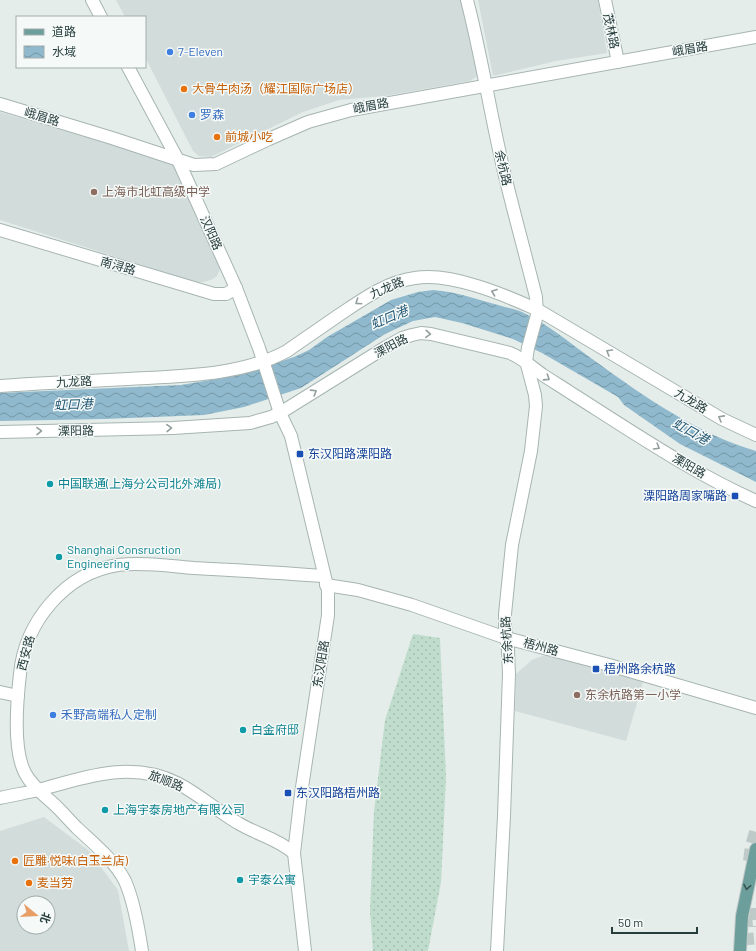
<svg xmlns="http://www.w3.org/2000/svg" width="756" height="951" viewBox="0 0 756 951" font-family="Barlow,'Noto Sans SC',sans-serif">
<defs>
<pattern id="grass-dots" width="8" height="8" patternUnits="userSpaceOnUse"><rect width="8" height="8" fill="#bfdccc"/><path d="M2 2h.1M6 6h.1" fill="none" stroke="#a4beb0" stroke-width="1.8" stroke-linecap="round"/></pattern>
<pattern id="water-waves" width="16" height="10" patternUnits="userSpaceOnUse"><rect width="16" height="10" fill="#90b9cd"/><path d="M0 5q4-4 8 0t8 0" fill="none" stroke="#7598a8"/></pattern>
</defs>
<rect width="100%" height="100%" fill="#e4edea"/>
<!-- built -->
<g fill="#d2dcda" fill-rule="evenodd">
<polygon points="116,0 464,0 483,70 476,77 470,81 385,96 339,100 303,112 211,157 199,156 193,151 145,57 145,17 125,17"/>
<polygon points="478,0 598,0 607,53 556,61 493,76"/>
<polygon points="0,112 174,163 220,262 220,269 217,276 211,280 198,283 0,220"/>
<polygon points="550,653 644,679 626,741 515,711 516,674 532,660"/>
<path d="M44,817l44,33 30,40 11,61h-129v-120zM24,903h24v24h-24z"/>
</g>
<!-- grass -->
<polygon fill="url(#grass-dots)" points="413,634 440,638 446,777 441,882 428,951 373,951 370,911 374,812 385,720"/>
<!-- water -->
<path fill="url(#water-waves)" d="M433,290c24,2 43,9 65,15 9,3 19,4 26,8 27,13 47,31 71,48 48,35 103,73 161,90v31l-76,-38 -56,-39 -6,-8 -76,-44 -29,-14 -51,-16 -27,-6 -22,4 -28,13 -84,54 -57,19 -40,8 -100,4 -104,2v-28l181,-8 59,-10 54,-18 15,-7 18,-13 64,-37 27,-8z"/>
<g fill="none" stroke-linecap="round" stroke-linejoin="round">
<!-- trunk-tunnel -->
<g stroke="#becac7" stroke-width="12" stroke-dasharray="12 6" stroke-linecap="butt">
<polyline points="749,861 751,846 756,829"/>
<polyline points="756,908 756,927"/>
<polyline points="746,915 749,951"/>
</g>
<defs>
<g id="minor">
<path d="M467,0c15,58 24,118 38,176 10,41 21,81 31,121l1,18 -9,33"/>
<polyline points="605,0 618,62"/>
<polyline points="0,104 112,138 194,165 216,164 269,139 308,122 351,110 756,37"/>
<polyline points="0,230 214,294 226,294 236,288"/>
<path d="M0,386c43,-3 85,-5 128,-7 51,-3 114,-3 159,-28 17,-12 35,-24 52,-36 24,-16 47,-33 76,-37 36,-6 90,17 123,32l184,109 34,16"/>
<polyline points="0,432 173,428 250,423 271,417 280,413"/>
</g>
<g id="tertiary">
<polyline points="92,0 101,17"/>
<polyline points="128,67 178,160 236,288 259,348 280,413 291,436 328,590 328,615 301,794 294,853 305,951"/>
<path d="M280,413l106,-66 16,-9 10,-3 9,-2 10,1 79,19c13,5 21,14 33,22 9,6 19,12 28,18 60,38 120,79 185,108"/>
<polyline points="326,585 358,590 412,605 506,638 609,665 756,708"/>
<polyline points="0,692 18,696"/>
<path d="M0,798c13,-3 26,-5 39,-8 45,-13 93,-30 138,-7 22,11 40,28 61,40 18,11 40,16 56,30"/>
<path d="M142,951c-3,-20 -9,-52 -17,-70 -10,-20 -32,-38 -48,-53 -7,-7 -13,-14 -19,-20 -11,-11 -26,-21 -33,-35 -12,-23 -8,-73 -5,-99 5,-52 45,-101 98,-109 25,-3 51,1 76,3 43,2 86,5 130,8"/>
<polyline points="497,951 504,816 509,674 508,650 505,626 505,614 512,545 531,451 536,406 535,395 526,361 528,348"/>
</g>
<polyline id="primary" points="740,951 742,916 756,849"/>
</defs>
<!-- minor casing -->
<use href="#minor" stroke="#a7b5b2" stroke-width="14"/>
<!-- tertiary casing -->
<use href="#tertiary" stroke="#a7b5b2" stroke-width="14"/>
<!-- primary casing -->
<use href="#primary" stroke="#c2c9c8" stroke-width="14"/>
<!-- minor -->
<use href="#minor" stroke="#fff" stroke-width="12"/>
<!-- tertiary -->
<use href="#tertiary" stroke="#fff" stroke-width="12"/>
<!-- primary -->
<use href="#primary" stroke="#6c9f9b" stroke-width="12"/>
</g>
<!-- one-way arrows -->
<defs><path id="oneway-chevron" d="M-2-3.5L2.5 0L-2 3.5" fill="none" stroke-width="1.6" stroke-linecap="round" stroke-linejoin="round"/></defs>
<g stroke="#929e9d">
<use href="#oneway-chevron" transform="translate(494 292) rotate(-160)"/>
<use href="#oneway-chevron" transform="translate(358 302) rotate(146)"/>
<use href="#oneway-chevron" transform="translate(428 334) rotate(4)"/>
<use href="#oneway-chevron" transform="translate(609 352) rotate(-149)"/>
<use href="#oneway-chevron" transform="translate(547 378) rotate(33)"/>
<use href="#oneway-chevron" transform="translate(314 392) rotate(-32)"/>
<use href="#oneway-chevron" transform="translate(721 418) rotate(-151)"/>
<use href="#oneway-chevron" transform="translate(169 428) rotate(-2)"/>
<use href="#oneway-chevron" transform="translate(39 431) rotate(-1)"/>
<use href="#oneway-chevron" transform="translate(657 447) rotate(31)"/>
</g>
<use stroke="#375653" href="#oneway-chevron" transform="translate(747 887) rotate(100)"/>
<!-- markers -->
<g fill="#3f7fe0" stroke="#f5f9f8" stroke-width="1.5">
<circle cx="170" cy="52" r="4"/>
<circle cx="192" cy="115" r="4"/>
<circle cx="53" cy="715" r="4"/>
</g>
<g fill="#e8710a" stroke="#f5f9f8" stroke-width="1.5">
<circle cx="184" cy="89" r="4"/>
<circle cx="217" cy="137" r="4"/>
<circle cx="15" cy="861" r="4"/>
<circle cx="29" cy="883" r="4"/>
</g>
<g fill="#8d6e63" stroke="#f5f9f8" stroke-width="1.5">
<circle cx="94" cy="192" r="4"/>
<circle cx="577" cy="695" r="4"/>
</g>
<g fill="#1a4fb4" stroke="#f5f9f8" stroke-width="1.5">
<rect x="296" y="450" width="8" height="8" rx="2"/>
<rect x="731" y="492" width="8" height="8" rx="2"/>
<rect x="592" y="665" width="8" height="8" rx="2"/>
<rect x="284" y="789" width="8" height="8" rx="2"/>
</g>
<g fill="#0f9aa8" stroke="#f5f9f8" stroke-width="1.5">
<circle cx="50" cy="484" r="4"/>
<circle cx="59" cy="557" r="4"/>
<circle cx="243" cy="730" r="4"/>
<circle cx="105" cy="810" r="4"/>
<circle cx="240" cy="880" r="4"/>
</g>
<g text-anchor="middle" stroke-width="3" stroke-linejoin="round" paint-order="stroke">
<!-- street labels -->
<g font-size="12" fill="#253d3b" stroke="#f5f9f8">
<text transform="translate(611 31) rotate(78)" y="4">茂林路</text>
<text transform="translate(690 49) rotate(-10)" y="4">峨眉路</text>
<text transform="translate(371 106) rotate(-11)" y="4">峨眉路</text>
<text transform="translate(42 117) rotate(17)" y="4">峨眉路</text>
<text transform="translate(503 168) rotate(77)" y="4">余杭路</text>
<text transform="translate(211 233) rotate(66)" y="4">汉阳路</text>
<text transform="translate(118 266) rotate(16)" y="4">南浔路</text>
<text transform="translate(387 288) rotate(-23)" y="4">九龙路</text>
<text transform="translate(391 346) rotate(-28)" y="4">溧阳路</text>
<text transform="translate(74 382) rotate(-3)" y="4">九龙路</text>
<text transform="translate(691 401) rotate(31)" y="4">九龙路</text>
<text transform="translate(76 431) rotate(-1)" y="4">溧阳路</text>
<text transform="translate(689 466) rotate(30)" y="4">溧阳路</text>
<text transform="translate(507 640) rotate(-94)" y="4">东余杭路</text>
<text transform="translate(541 647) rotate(15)" y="4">梧州路</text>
<text transform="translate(26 653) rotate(-75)" y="4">西安路</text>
<text transform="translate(321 664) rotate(-81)" y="4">东汉阳路</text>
<text transform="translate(166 781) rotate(21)" y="4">旅顺路</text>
</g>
<!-- shop labels -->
<g font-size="12" fill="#366cbe" stroke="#f5f9f8" text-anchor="start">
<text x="178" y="56">7-Eleven</text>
<text x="200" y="119">罗森</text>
<text x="61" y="719">禾野高端私人定制</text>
</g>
<!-- food labels -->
<g font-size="12" fill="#c56008" stroke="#f5f9f8" text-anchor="start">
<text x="192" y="93">大骨牛肉汤（耀江国际广场店）</text>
<text x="225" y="141">前城小吃</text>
<text x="23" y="865">匠雕·悦味(白玉兰店)</text>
<text x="37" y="887">麦当劳</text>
</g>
<!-- education labels -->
<g font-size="12" fill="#785e54" stroke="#f5f9f8" text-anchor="start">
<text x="102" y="196">上海市北虹高级中学</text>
<text x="585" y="699">东余杭路第一小学</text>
</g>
<!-- transit labels -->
<g font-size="12" fill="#164399" stroke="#f5f9f8" text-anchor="start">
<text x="308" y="458">东汉阳路溧阳路</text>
<text x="727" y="500" text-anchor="end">溧阳路周家嘴路</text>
<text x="604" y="673">梧州路余杭路</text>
<text x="296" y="797">东汉阳路梧州路</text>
</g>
<!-- culture labels -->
<g font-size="12" fill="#0d838f" stroke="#f5f9f8" text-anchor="start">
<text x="58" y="488">中国联通(上海分公司北外滩局)</text>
<text x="67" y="554">Shanghai Consruction<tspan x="67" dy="14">Engineering</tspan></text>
<text x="251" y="734">白金府邸</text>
<text x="113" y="814">上海宇泰房地产有限公司</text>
<text x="248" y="884">宇泰公寓</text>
</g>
<!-- water labels -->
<g font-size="13" font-style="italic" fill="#235875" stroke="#f5f9f8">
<text transform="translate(389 317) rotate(-23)" y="5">虹口港</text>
<text transform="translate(73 404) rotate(-2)" y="5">虹口港</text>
<text transform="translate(691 431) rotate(29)" y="5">虹口港</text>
</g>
</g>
<!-- legend -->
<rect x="16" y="16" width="130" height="52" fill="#f5f9f8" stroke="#a2aeac"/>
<rect x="24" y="29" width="20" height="6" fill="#6c9f9b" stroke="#a2aeac"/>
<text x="52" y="36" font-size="12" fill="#253d3b">道路</text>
<rect x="24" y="46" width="20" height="12" fill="url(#water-waves)" stroke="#a2aeac"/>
<text x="52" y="56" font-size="12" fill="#253d3b">水域</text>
<!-- north arrow -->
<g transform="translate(36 915) rotate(108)"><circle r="19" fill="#f5f9f8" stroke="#a2aeac"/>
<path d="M0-3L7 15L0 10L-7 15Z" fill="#e89f67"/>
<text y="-6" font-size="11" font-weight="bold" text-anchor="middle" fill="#253d3b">北</text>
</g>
<!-- scale -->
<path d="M612 927v6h85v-6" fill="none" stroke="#253d3b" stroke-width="2"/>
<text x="618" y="927" font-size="12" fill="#253d3b" stroke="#f5f9f8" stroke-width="3" paint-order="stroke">50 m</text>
</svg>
